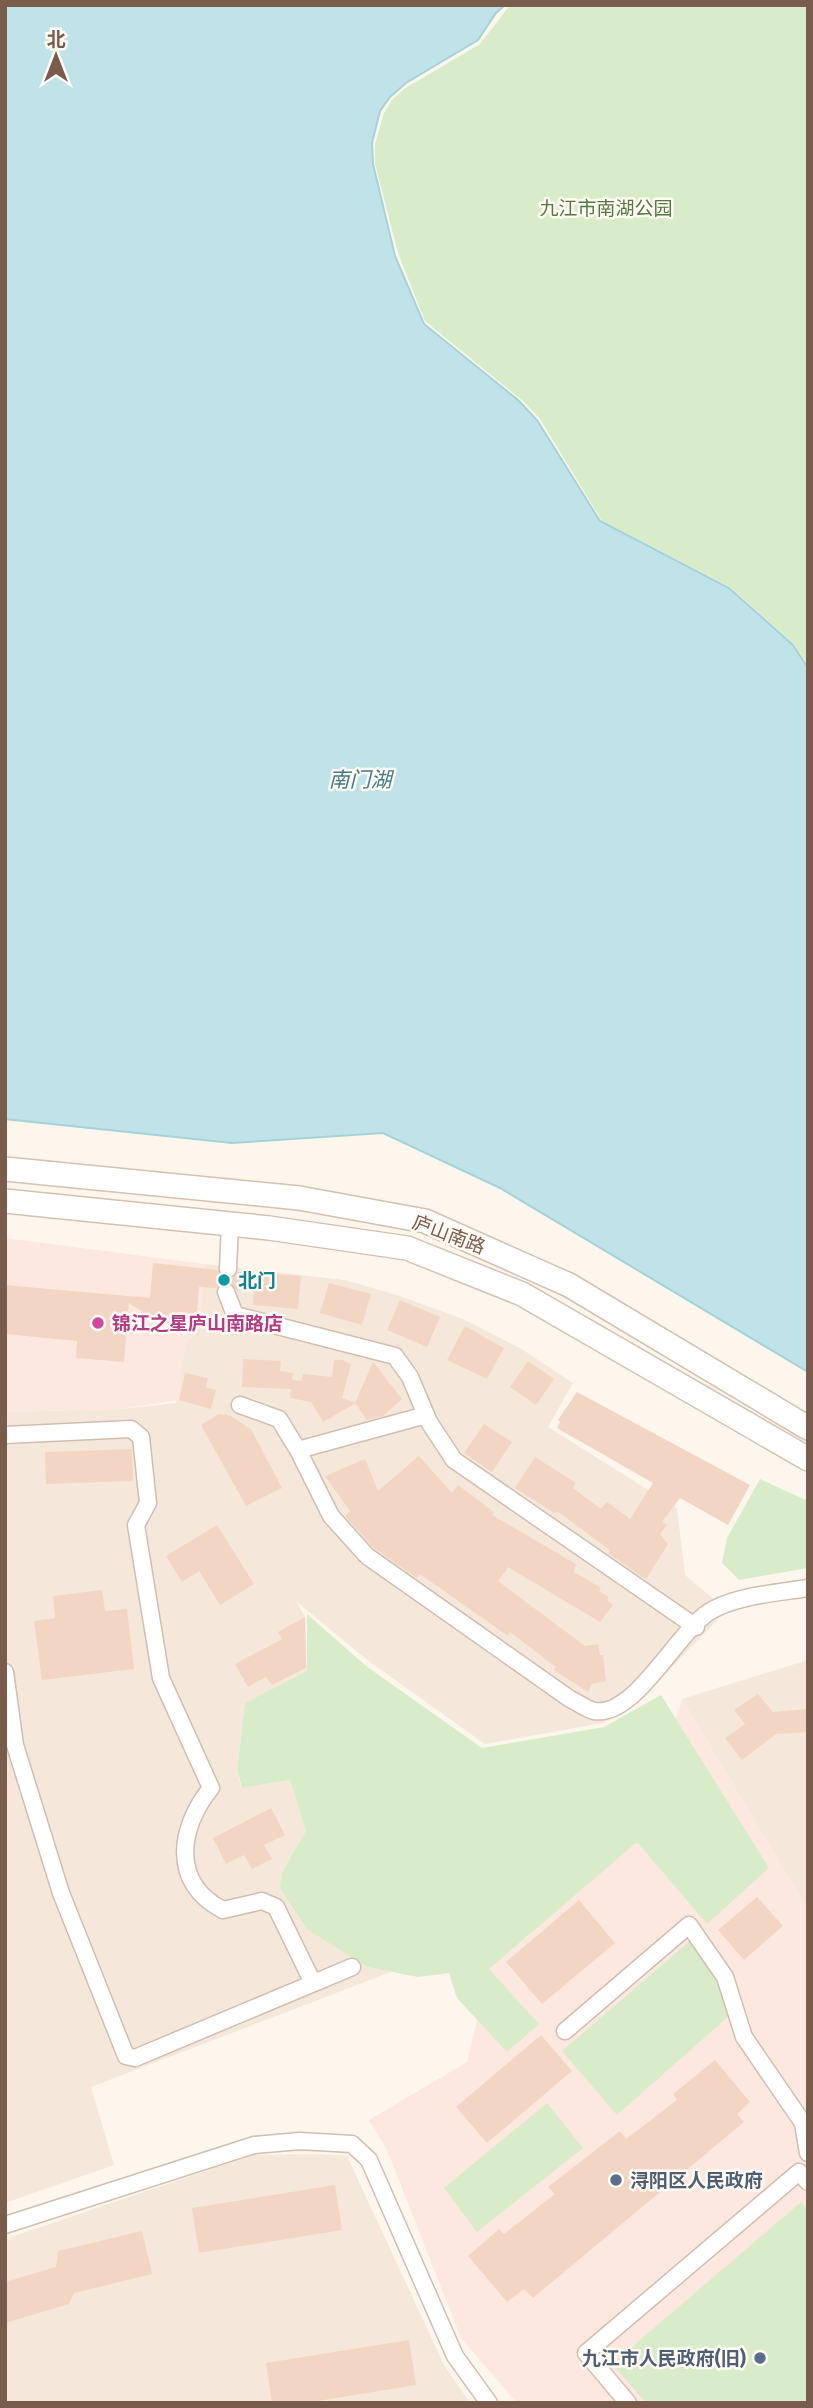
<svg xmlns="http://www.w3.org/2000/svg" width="813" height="2408" viewBox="0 0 813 2408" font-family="'Fira Sans','Noto Sans SC',sans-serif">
<rect width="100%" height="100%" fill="#fdf6ec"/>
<!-- residential -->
<g fill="#f5e8da">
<polygon points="205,1264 345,1280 400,1296 463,1319 520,1348 573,1383 548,1427 677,1508 685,1575 727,1610 639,1701 603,1723 485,1744 366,1659 296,1601 305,1617 307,1671 245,1703 237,1769 241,1788 290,1780 306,1831 282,1872 342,1950 367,1967 391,1972 91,2087 114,2165 5,2203 5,1412 120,1409 176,1403 185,1343 198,1330"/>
<polygon points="808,1660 808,1910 682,1699"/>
<polygon points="316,2154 347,2156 444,2365 470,2403 5,2403 5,2239 253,2155"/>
</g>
<!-- commercial -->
<g fill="#fde8e0">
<polygon points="5,1238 205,1264 198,1330 185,1343 179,1400 120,1409 5,1412"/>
<polygon points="682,1699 808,1910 808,2403 517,2403 461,2338 387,2150 369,2120 467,2062 489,1969 637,1841"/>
</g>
<!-- green -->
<g fill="#d8ecc9">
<polygon points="510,5 808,5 808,665 794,644 730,587 602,521 540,419 523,401 425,321 398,253 375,164 375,144 384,113 392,100 404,89 480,44"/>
<polygon points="760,1479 808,1501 808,1568 739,1580 722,1563 727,1538"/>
<polygon points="307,1614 366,1666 482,1748 604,1727 661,1695 769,1868 707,1924 637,1842 489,1969 539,2024 507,2052 457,1998 449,1973 418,1977 367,1967 307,1929 280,1888 282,1872 306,1831 290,1780 242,1788 237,1769 245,1703 307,1671"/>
<polygon points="691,1940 720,1985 730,2015 617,2115 562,2051"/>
<polygon points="547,2103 583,2148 477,2232 444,2188"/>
<polygon points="801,2202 808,2209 808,2403 646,2403 612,2364"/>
</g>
<!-- water -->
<polygon fill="#bfe3e8" stroke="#a5d3da" stroke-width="2" points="5,5 505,5 496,13 478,40 406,83 390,97 380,111 372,143 373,164 395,256 424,324 518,400 537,420 600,521 729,588 793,645 808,668 808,1372 500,1188 383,1133 232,1143 5,1119"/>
<!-- building -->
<g fill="#f3d5c3">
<polygon points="153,1263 218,1270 227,1279 233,1278 238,1272 301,1276 298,1309 253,1305 254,1292 237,1290 227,1282 216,1288 199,1287 196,1326 158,1322 129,1303 124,1362 76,1358 77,1341 5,1334 5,1285 150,1298"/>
<polygon points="329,1283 371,1294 362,1325 320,1313"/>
<polygon points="400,1300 440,1317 427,1347 387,1330"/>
<polygon points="465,1326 504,1348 487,1379 447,1360"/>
<polygon points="243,1359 281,1361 280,1371 293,1373 292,1380 301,1381 303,1374 332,1377 334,1360 342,1360 351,1364 342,1398 356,1403 323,1422 311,1402 290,1398 291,1389 242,1387"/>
<polygon points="528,1361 554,1379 536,1405 510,1387"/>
<polygon points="373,1362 402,1399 383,1416 367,1420 355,1403"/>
<polygon points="185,1373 208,1378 206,1387 216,1390 211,1409 179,1400"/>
<polygon points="577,1392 750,1485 728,1525 680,1498 662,1522 667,1525 660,1534 668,1544 646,1579 608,1553 610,1550 557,1511 556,1514 515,1488 535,1457 576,1483 573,1488 601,1509 607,1502 630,1519 653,1483 557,1428 560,1422 558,1420"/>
<polygon points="219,1414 231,1416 251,1429 282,1488 246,1506 201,1425"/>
<polygon points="484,1424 512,1442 492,1472 464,1453"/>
<polygon points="132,1449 133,1481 46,1484 45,1452"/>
<polygon points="419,1456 452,1493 458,1485 494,1512 492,1515 576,1564 574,1572 601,1588 599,1591 609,1597 607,1600 613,1605 600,1622 508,1567 498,1581 585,1646 598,1644 600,1655 603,1655 606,1681 592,1684 588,1692 554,1670 556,1667 510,1632 508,1636 420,1574 417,1578 374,1548 345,1516 350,1511 325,1476 365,1459 378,1491"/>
<polygon points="217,1525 254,1584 220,1605 199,1571 182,1582 166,1556"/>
<polygon points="102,1590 105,1611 127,1609 134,1669 42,1680 34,1621 55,1618 53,1596"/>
<polygon points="305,1617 306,1668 272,1685 266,1677 248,1687 235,1664 282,1639 278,1632"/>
<polygon points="758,1694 773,1712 808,1709 808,1732 776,1734 742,1760 725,1738 745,1724 734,1710"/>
<polygon points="271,1808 285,1835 264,1845 272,1859 252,1869 244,1855 226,1864 213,1838"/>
<polygon points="757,1897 783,1926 744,1960 718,1930"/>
<polygon points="579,1900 615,1943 542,2004 506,1962"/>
<polygon points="541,2035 572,2071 487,2143 456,2107"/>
<polygon points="715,2060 750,2102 737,2114 744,2122 533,2298 524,2289 507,2302 468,2256 499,2229 504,2234 555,2194 548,2187 620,2131 626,2139 677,2100 673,2094"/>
<polygon points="335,2185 342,2230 199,2253 192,2208"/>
<polygon points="142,2231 152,2274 74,2293 69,2304 5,2323 5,2282 56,2267 58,2251"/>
<polygon points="409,2340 416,2385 306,2403 272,2403 266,2363"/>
</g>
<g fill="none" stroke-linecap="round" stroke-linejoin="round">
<defs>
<g id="street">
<polyline points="228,1269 230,1224"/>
<polyline points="226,1292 235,1315 395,1356 410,1377 429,1422 454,1460 696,1627"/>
<polyline points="240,1405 279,1419 298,1450"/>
<path d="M426,1415l-128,35 33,66 36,40 203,143c7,3 16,10 24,12 43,7 85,-85 120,-102 28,-14 63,-16 94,-21"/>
<path d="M5,1435l126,-6 10,8 7,66 -12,22 25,153 50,110c-32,39 -41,95 12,122l39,-9 14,6 37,76"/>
<polyline points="5,1672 15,1745 61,1893 126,2056 135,2058 352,1967"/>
<polyline points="565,2031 689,1925 725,1977 744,2037 803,2123 808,2153"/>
<polyline points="5,2225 254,2145 300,2141 352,2144 369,2160 455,2356 489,2403"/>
<polyline points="628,2403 586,2353 799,2172 808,2182"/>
</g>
<g id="secondary">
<polyline points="5,1169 299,1198 425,1221 569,1285 808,1428"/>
<polyline points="5,1201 269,1228 407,1248 522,1294 808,1459"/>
</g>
</defs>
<!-- street casing -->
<use href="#street" stroke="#d1beb0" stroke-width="19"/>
<!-- secondary casing -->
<use href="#secondary" stroke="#d6c0b0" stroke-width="26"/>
<!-- street -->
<use href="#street" stroke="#fff" stroke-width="16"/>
<!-- secondary -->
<use href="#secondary" stroke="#fff" stroke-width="23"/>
</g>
<!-- markers -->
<circle fill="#0f9aa8" stroke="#fffaf3" stroke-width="2.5" cx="224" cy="1280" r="7"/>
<circle fill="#d1479c" stroke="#fffaf3" stroke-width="2.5" cx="98" cy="1323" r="7"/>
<g fill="#5c6f8a" stroke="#fffaf3" stroke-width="2.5">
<circle cx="616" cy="2180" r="7"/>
<circle cx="760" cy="2358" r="7"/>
</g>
<g text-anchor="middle" stroke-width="5" stroke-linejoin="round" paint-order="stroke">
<!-- park labels -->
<g font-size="19" fill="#537a41" stroke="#fffaf3">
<text x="606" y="215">九江市南湖公园</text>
</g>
<!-- street labels -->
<g font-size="19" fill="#7a5c4d" stroke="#fffaf3">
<text transform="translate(449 1234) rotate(21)" y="7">庐山南路</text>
</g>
<!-- culture labels -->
<g font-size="19" font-weight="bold" fill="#0d838f" stroke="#fffaf3" text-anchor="start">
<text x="238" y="1287">北门</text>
</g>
<!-- hotel labels -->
<g font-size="19" font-weight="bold" fill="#b23c85" stroke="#fffaf3" text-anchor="start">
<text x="112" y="1330">锦江之星庐山南路店</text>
</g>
<!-- service labels -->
<g font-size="19" font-weight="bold" fill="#4e5e75" stroke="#fffaf3" text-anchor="start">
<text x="630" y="2187">浔阳区人民政府</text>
<text x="746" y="2365" text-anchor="end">九江市人民政府(旧)</text>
</g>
<!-- water labels -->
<g font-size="21" font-style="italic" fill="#437c86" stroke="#fffaf3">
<text x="360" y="787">南门湖</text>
</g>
</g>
<!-- border -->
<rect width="813" height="2408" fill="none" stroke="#7a5c4d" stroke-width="14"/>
<!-- north arrow -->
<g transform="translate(56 56)" stroke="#fffaf3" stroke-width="5" paint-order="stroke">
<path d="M0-5L12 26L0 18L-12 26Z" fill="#7a5c4d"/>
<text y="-10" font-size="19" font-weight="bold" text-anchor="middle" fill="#7a5c4d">北</text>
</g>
</svg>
